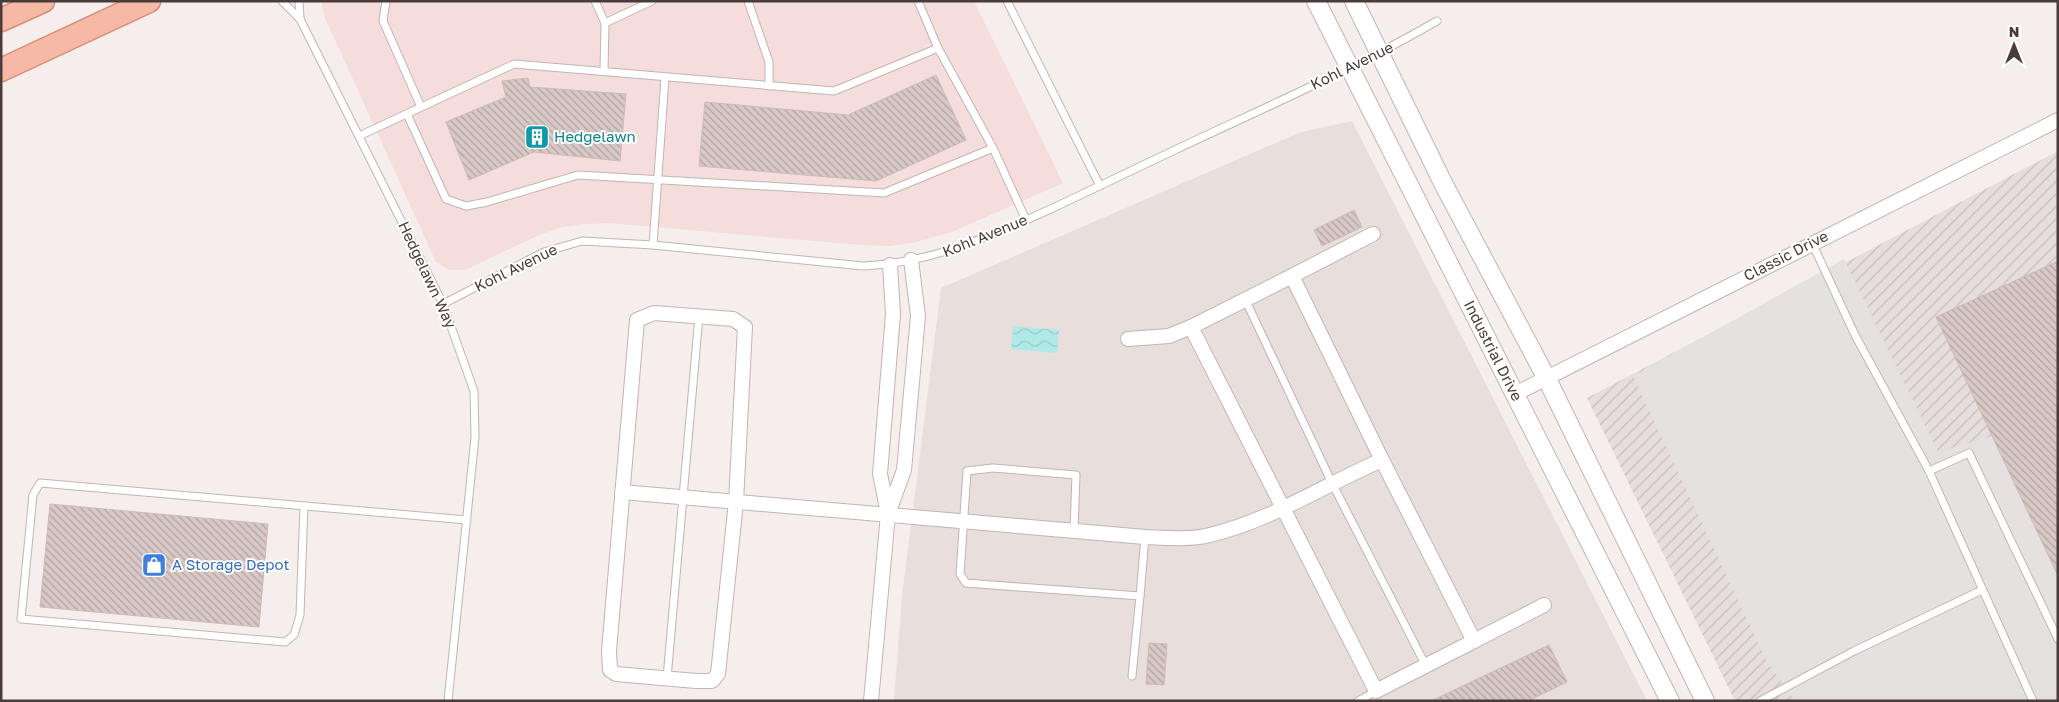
<svg xmlns="http://www.w3.org/2000/svg" width="2059" height="702" viewBox="0 0 2059 702" font-family="'Golos Text',sans-serif">
<defs>
<pattern id="industrial-furrows" width="10" height="10" patternUnits="userSpaceOnUse" patternTransform="scale(1.25)"><rect width="10" height="10" fill="#e5dedd"/><path d="M-1 1l2-2M0 10L10 0M9 11l2-2" fill="none" stroke="#c6bfbe"/></pattern>
<pattern id="water-waves" width="16" height="10" patternUnits="userSpaceOnUse" patternTransform="scale(1.25)"><rect width="16" height="10" fill="#b0eae7"/><path d="M0 5q4-4 8 0t8 0" fill="none" stroke="#99cac7"/></pattern>
<pattern id="building-back-hatch" width="6" height="6" patternUnits="userSpaceOnUse" patternTransform="scale(1.25)"><rect width="6" height="6" fill="#d8c8c6"/><path d="M-1 5l2 2M0 0l6 6M5-1l2 2" fill="none" stroke="#b1a4a2"/></pattern>
</defs>
<rect width="100%" height="100%" fill="#f5eeed"/>
<!-- residential -->
<polygon fill="#e8dedb" points="1352,121 1647,701 894,701 902,596 941,288 1301,132"/>
<!-- commercial -->
<polygon fill="#f4dddb" points="321,1 974,1 1063,183 952,232 912,243 889,246 861,245 608,223 586,224 562,227 539,235 465,270 449,270 436,262 325,18"/>
<!-- industrial -->
<polygon fill="url(#industrial-furrows)" points="2058,151 2058,701 1735,701 1587,398"/>
<!-- parking -->
<polygon fill="#e4e1e0" points="1844,259 1938,452 1992,436 2058,576 2058,701 1795,701 1767,662 1633,376"/>
<!-- water -->
<polygon fill="url(#water-waves)" points="1013,326 1059,330 1057,353 1011,349"/>
<!-- building -->
<g fill="url(#building-back-hatch)" stroke="#cfbab7">
<polygon points="936,75 966,140 876,181 699,166 705,102 848,115"/>
<polygon points="528,78 530,87 626,94 620,161 534,152 469,180 446,122 506,97 502,81"/>
<polygon points="1354,210 1362,227 1322,246 1314,230"/>
<polygon points="2058,261 2058,576 1936,317"/>
<polygon points="50,504 268,524 259,627 40,607"/>
<polygon points="1149,643 1167,644 1164,685 1146,684"/>
<polygon points="1549,645 1567,682 1528,701 1431,701"/>
</g>
<g fill="none" stroke-linecap="round" stroke-linejoin="round">
<defs>
<g id="service">
<polyline points="282,1 300,19 443,304 474,391 475,437 448,701"/>
<polyline points="299,1 300,19"/>
<polyline points="386,1 383,21 421,107"/>
<polyline points="595,1 605,23"/>
<polyline points="748,1 769,62 769,86"/>
<polyline points="918,1 938,48"/>
<polyline points="1007,1 1100,186"/>
<polyline points="604,71 605,23 652,1"/>
<polyline points="407,114 446,199 466,206 487,202 578,175 884,193 993,148"/>
<polyline points="359,136 514,64 834,91 938,48 993,148 1026,220"/>
<polyline points="1812,243 1855,335 1929,471 2033,701"/>
<polyline points="653,245 665,78"/>
<polyline points="1245,299 1332,483 1426,666"/>
<path d="M443,304l101,-52 38,-11 71,4 210,21c69,-3 128,-30 190,-58 42,-20 84,-40 126,-60 87,-41 175,-79 258,-127"/>
<polyline points="1929,471 1969,453 2058,639"/>
<polyline points="304,506 300,615 294,635 285,642 21,619 33,495 40,483 467,520"/>
<polyline points="1074,531 1076,475 993,468 967,471 960,574 966,583 1140,596 1145,537"/>
<polyline points="1132,676 1140,596"/>
<polyline points="667,678 699,316"/>
<polyline points="1358,701 1376,691"/>
<polyline points="1760,701 1854,651 1982,590"/>
</g>
<g id="minor">
<polyline points="1292,276 1373,234"/>
<polygon points="654,313 733,319 745,327 736,502 718,674 712,681 696,681 616,674 610,670 609,651 637,320"/>
<polyline points="1128,339 1169,336 1191,327"/>
<polyline points="1515,394 2058,120"/>
<path d="M622,492l523,45c21,1 45,3 65,-2 62,-15 114,-50 172,-75l-90,-184 -101,51 185,364 98,-50 -92,-181"/>
<polyline points="888,513 880,474 893,314 890,265"/>
<polyline points="1474,641 1544,605"/>
<polyline points="871,701 888,514 904,470 918,316 911,260"/>
</g>
<g id="tertiary">
<path id="s1" d="M1316,1l354,700"/>
<polyline points="1354,1 1444,185 1546,377 1705,701"/>
</g>
<g id="primary">
<polyline points="1,20 43,1"/>
<polyline points="1,70 149,1"/>
</g>
</defs>
<!-- service casing -->
<use href="#service" stroke="#c2b5b3" stroke-width="9"/>
<!-- minor casing -->
<use href="#minor" stroke="#c2b5b3" stroke-width="16"/>
<!-- tertiary casing -->
<use href="#tertiary" stroke="#c2b5b3" stroke-width="20"/>
<!-- primary casing -->
<use href="#primary" stroke="#d98d76" stroke-width="25"/>
<!-- service -->
<use href="#service" stroke="#fff" stroke-width="7"/>
<!-- minor -->
<use href="#minor" stroke="#fff" stroke-width="14"/>
<!-- tertiary -->
<use href="#tertiary" stroke="#fff" stroke-width="18"/>
<!-- primary -->
<use href="#primary" stroke="#f5b9a6" stroke-width="22"/>
</g>
<!-- icons -->
<defs>
<symbol id="building-square" viewBox="-11 -11 22 22"><rect x="-9" y="-9" width="18" height="18" rx="4" fill="#0f9aa8" stroke="#fff"/><path d="M-4-6H4V6H1V3H-1V6H-4ZM-2.5-4.3h1.7v1.8h-1.7ZM.8-4.3h1.7v1.8H.8ZM-2.5-1h1.7V.8h-1.7ZM.8-1h1.7V.8H.8Z" fill="#fff"/></symbol>
<symbol id="shop-square" viewBox="-11 -11 22 22"><rect x="-9" y="-9" width="18" height="18" rx="4" fill="#3f7fe0" stroke="#fff"/><path d="M-5-2.5h2.3a2.7 3.5 0 0 1 5.4 0H5L5.5 6h-11ZM-1.5-2.5h3a1.5 2.3 0 0 0-3 0Z" fill="#fff"/></symbol>
</defs>
<g fill-rule="evenodd">
<use href="#building-square" x="523" y="123" width="28" height="28"/>
<use href="#shop-square" x="140" y="551" width="28" height="28"/>
</g>
<g text-anchor="middle" stroke-width="4" stroke-linejoin="round" paint-order="stroke">
<!-- street labels -->
<g font-size="15" fill="#493c3a" stroke="#fff">
<text transform="translate(1352 66) rotate(-26)" y="5">Kohl Avenue</text>
<text transform="translate(985 236) rotate(-22)" y="5">Kohl Avenue</text>
<text transform="translate(1786 256) rotate(-27)" y="5">Classic Drive</text>
<text transform="translate(516 268) rotate(-26)" y="5">Kohl Avenue</text>
<text transform="translate(427 275) rotate(65)" y="5">Hedgelawn Way</text>
<text dy="5" stroke="none"><textPath href="#s1" startOffset="392">Industrial Drive</textPath></text>
</g>
<!-- culture labels -->
<g font-size="15" fill="#0d838f" stroke="#fff" text-anchor="start">
<text x="554" y="142">Hedgelawn</text>
</g>
<!-- shop labels -->
<g font-size="15" fill="#366cbe" stroke="#fff" text-anchor="start">
<text x="172" y="570">A Storage Depot</text>
</g>
</g>
<!-- border -->
<rect width="2059" height="702" fill="none" stroke="#493c3a" stroke-width="5"/>
<!-- north arrow -->
<g transform="translate(2014 45)" stroke="#ffffff" stroke-width="4" paint-order="stroke">
<path d="M0-4L9 19L0 12L-9 19Z" fill="#493c3a"/>
<text y="-8" font-size="14" font-weight="bold" text-anchor="middle" fill="#493c3a">N</text>
</g>
</svg>
